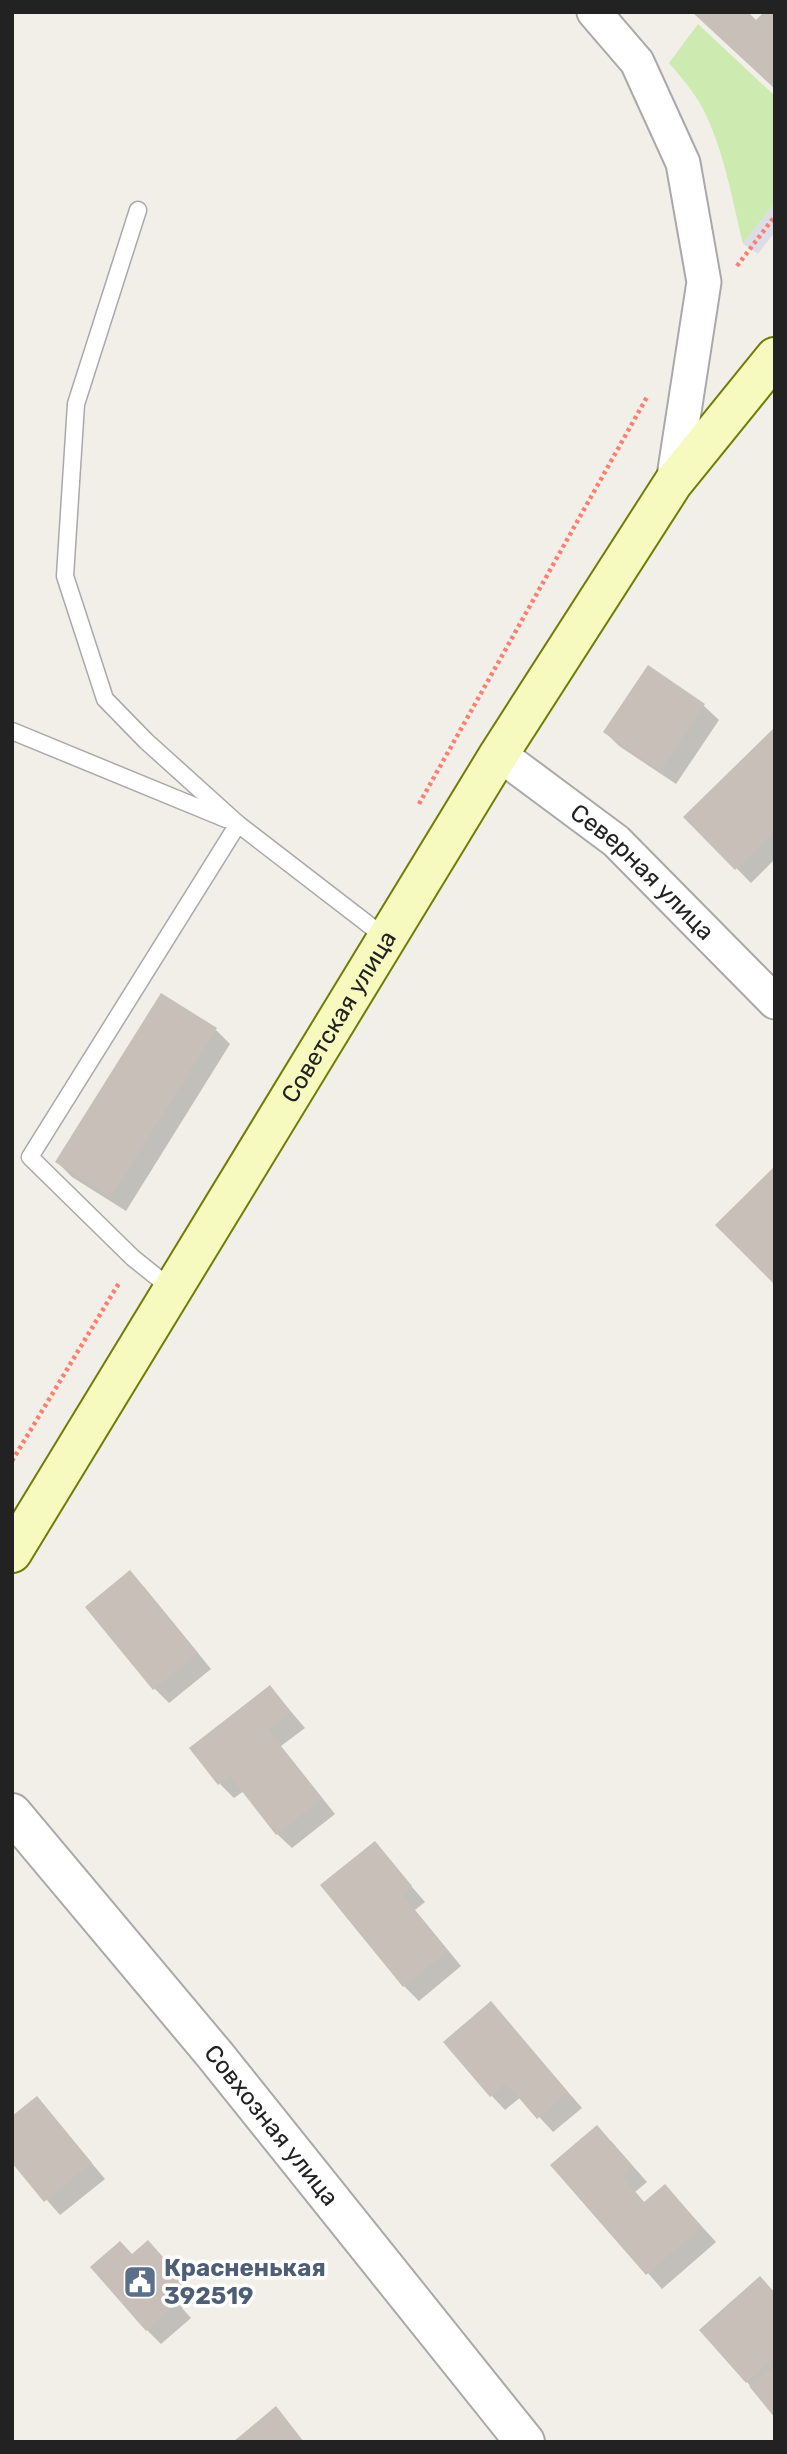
<svg xmlns="http://www.w3.org/2000/svg" width="787" height="2454" viewBox="0 0 787 2454" font-family="Rubik,sans-serif">
<rect width="100%" height="100%" fill="#f2efe9"/>
<!-- grass -->
<path fill="#cdebb0" d="M698,24l77,72v107l-32,41c-11,-45 -19,-95 -41,-137 -9,-16 -21,-30 -33,-44z"/>
<!-- plaza -->
<polygon fill="#dddde8" points="775,203 775,232 758,254 743,244"/>
<!-- shadow -->
<g fill="#0003">
<polygon points="648,668 704,706 719,720 676,784 619,746 605,732"/>
<polygon points="775,729 775,859 751,883 686,817"/>
<polygon points="216,1030 230,1044 126,1211 72,1177 57,1162"/>
<polygon points="144,1587 211,1669 169,1703 155,1689 88,1607"/>
<polygon points="270,1687 305,1728 281,1746 335,1814 292,1848 277,1834 244,1791 234,1798 220,1784"/>
<polygon points="374,1843 425,1902 415,1910 461,1966 419,2001 404,1986 323,1885"/>
<polygon points="491,2003 582,2108 553,2132 521,2097 505,2110 491,2095"/>
<polygon points="37,2098 105,2179 60,2215 12,2160"/>
<polygon points="611,2141 647,2182 635,2192 645,2203 665,2186 716,2242 662,2289 553,2165"/>
<polygon points="162,2257 197,2295 182,2308 191,2318 161,2344 147,2330"/>
<polygon points="775,2293 775,2415 747,2382"/>
</g>
<!-- building -->
<g fill="#c7bfb8">
<polygon points="692,12 748,12 756,20 764,12 775,12 775,89"/>
<polygon points="648,665 705,704 660,771 603,732"/>
<polygon points="775,727 775,830 735,870 683,817"/>
<polygon points="161,993 217,1028 111,1197 55,1162"/>
<polygon points="773,1168 775,1170 775,1285 715,1225"/>
<polygon points="130,1570 198,1653 153,1690 85,1607"/>
<polygon points="270,1685 291,1712 268,1730 322,1799 276,1835 230,1776 218,1785 189,1748"/>
<polygon points="375,1841 412,1886 402,1895 448,1951 403,1987 320,1885"/>
<polygon points="491,2001 568,2092 537,2119 506,2083 490,2097 443,2042"/>
<polygon points="37,2096 92,2163 44,2202 12,2163 12,2116"/>
<polygon points="597,2125 633,2167 622,2176 644,2202 665,2184 702,2227 646,2275 550,2165"/>
<polygon points="148,2240 183,2280 169,2292 178,2302 146,2331 90,2267 120,2241 132,2254"/>
<polygon points="760,2276 775,2293 775,2357 746,2383 699,2330"/>
<polygon points="775,2366 775,2418 749,2386"/>
<polygon points="276,2406 304,2442 233,2442"/>
</g>
<g fill="none" stroke-linecap="round" stroke-linejoin="round">
<defs>
<g id="service">
<polyline points="138,210 76,404 65,576 105,699 146,741 238,824"/>
<polyline points="12,731 226,819"/>
<polyline points="173,1290 133,1258 30,1157 238,824 386,938"/>
</g>
<g id="minor">
<polyline points="594,12 637,62 683,163 704,282 673,483"/>
<path id="s1" d="M499,754l117,87 159,161"/>
</g>
<g id="tertiary">
<path id="s2" d="M12,1813l203,242 310,387"/>
</g>
<g id="secondary">
<path id="s3" d="M12,1553l487,-799 174,-271 102,-126"/>
</g>
</defs>
<!-- service casing -->
<use href="#service" stroke="#a9a9a9" stroke-width="19"/>
<!-- minor casing -->
<use href="#minor" stroke="#a9a9a9" stroke-width="37"/>
<!-- tertiary casing -->
<use href="#tertiary" stroke="#a9a9a9" stroke-width="42"/>
<!-- secondary casing -->
<use href="#secondary" stroke="#707d05" stroke-width="42"/>
<!-- path -->
<g stroke="#fa8072" stroke-width="4.5" stroke-dasharray="3.5 3.5" stroke-linecap="butt">
<polyline points="737,266 775,216"/>
<polyline points="419,804 647,397"/>
<polyline points="12,1461 119,1283"/>
</g>
<!-- service -->
<use href="#service" stroke="#fff" stroke-width="16"/>
<!-- minor -->
<use href="#minor" stroke="#fff" stroke-width="33"/>
<!-- tertiary -->
<use href="#tertiary" stroke="#fff" stroke-width="38"/>
<!-- secondary -->
<use href="#secondary" stroke="#f7fabf" stroke-width="38"/>
</g>
<!-- icons -->
<defs>
<symbol id="civic-square" viewBox="-11 -11 22 22"><rect x="-9" y="-9" width="18" height="18" rx="4" fill="#5c6f8a" stroke="#fff"/><path d="M-.6-6.5H3V-4.5H.6V-3L4-1V1h2V6H-6V1h2V-1L-.6-3ZM-1.2 2.5V6h2.4V2.5Z" fill="#fff"/></symbol>
</defs>
<g fill-rule="evenodd">
<use href="#civic-square" x="121" y="2263" width="38" height="38"/>
</g>
<g text-anchor="middle" stroke-width="7" stroke-linejoin="round" paint-order="stroke">
<!-- street labels -->
<g font-size="24" fill="#222" stroke="#fff">
<text dy="8" stroke="none"><textPath href="#s1" startOffset="186">Северная улица</textPath></text>
<text dy="8" stroke="none"><textPath href="#s3" startOffset="628">Советская улица</textPath></text>
<text dy="8" stroke="none"><textPath href="#s2" startOffset="406">Совхозная улица</textPath></text>
</g>
<!-- service labels -->
<g font-size="24" font-weight="bold" fill="#4e5e75" stroke="#fff" text-anchor="start">
<text x="164" y="2276">Красненькая<tspan x="164" dy="28">392519</tspan></text>
</g>
</g>
<!-- border -->
<rect width="787" height="2454" fill="none" stroke="#222222" stroke-width="28"/>
</svg>
